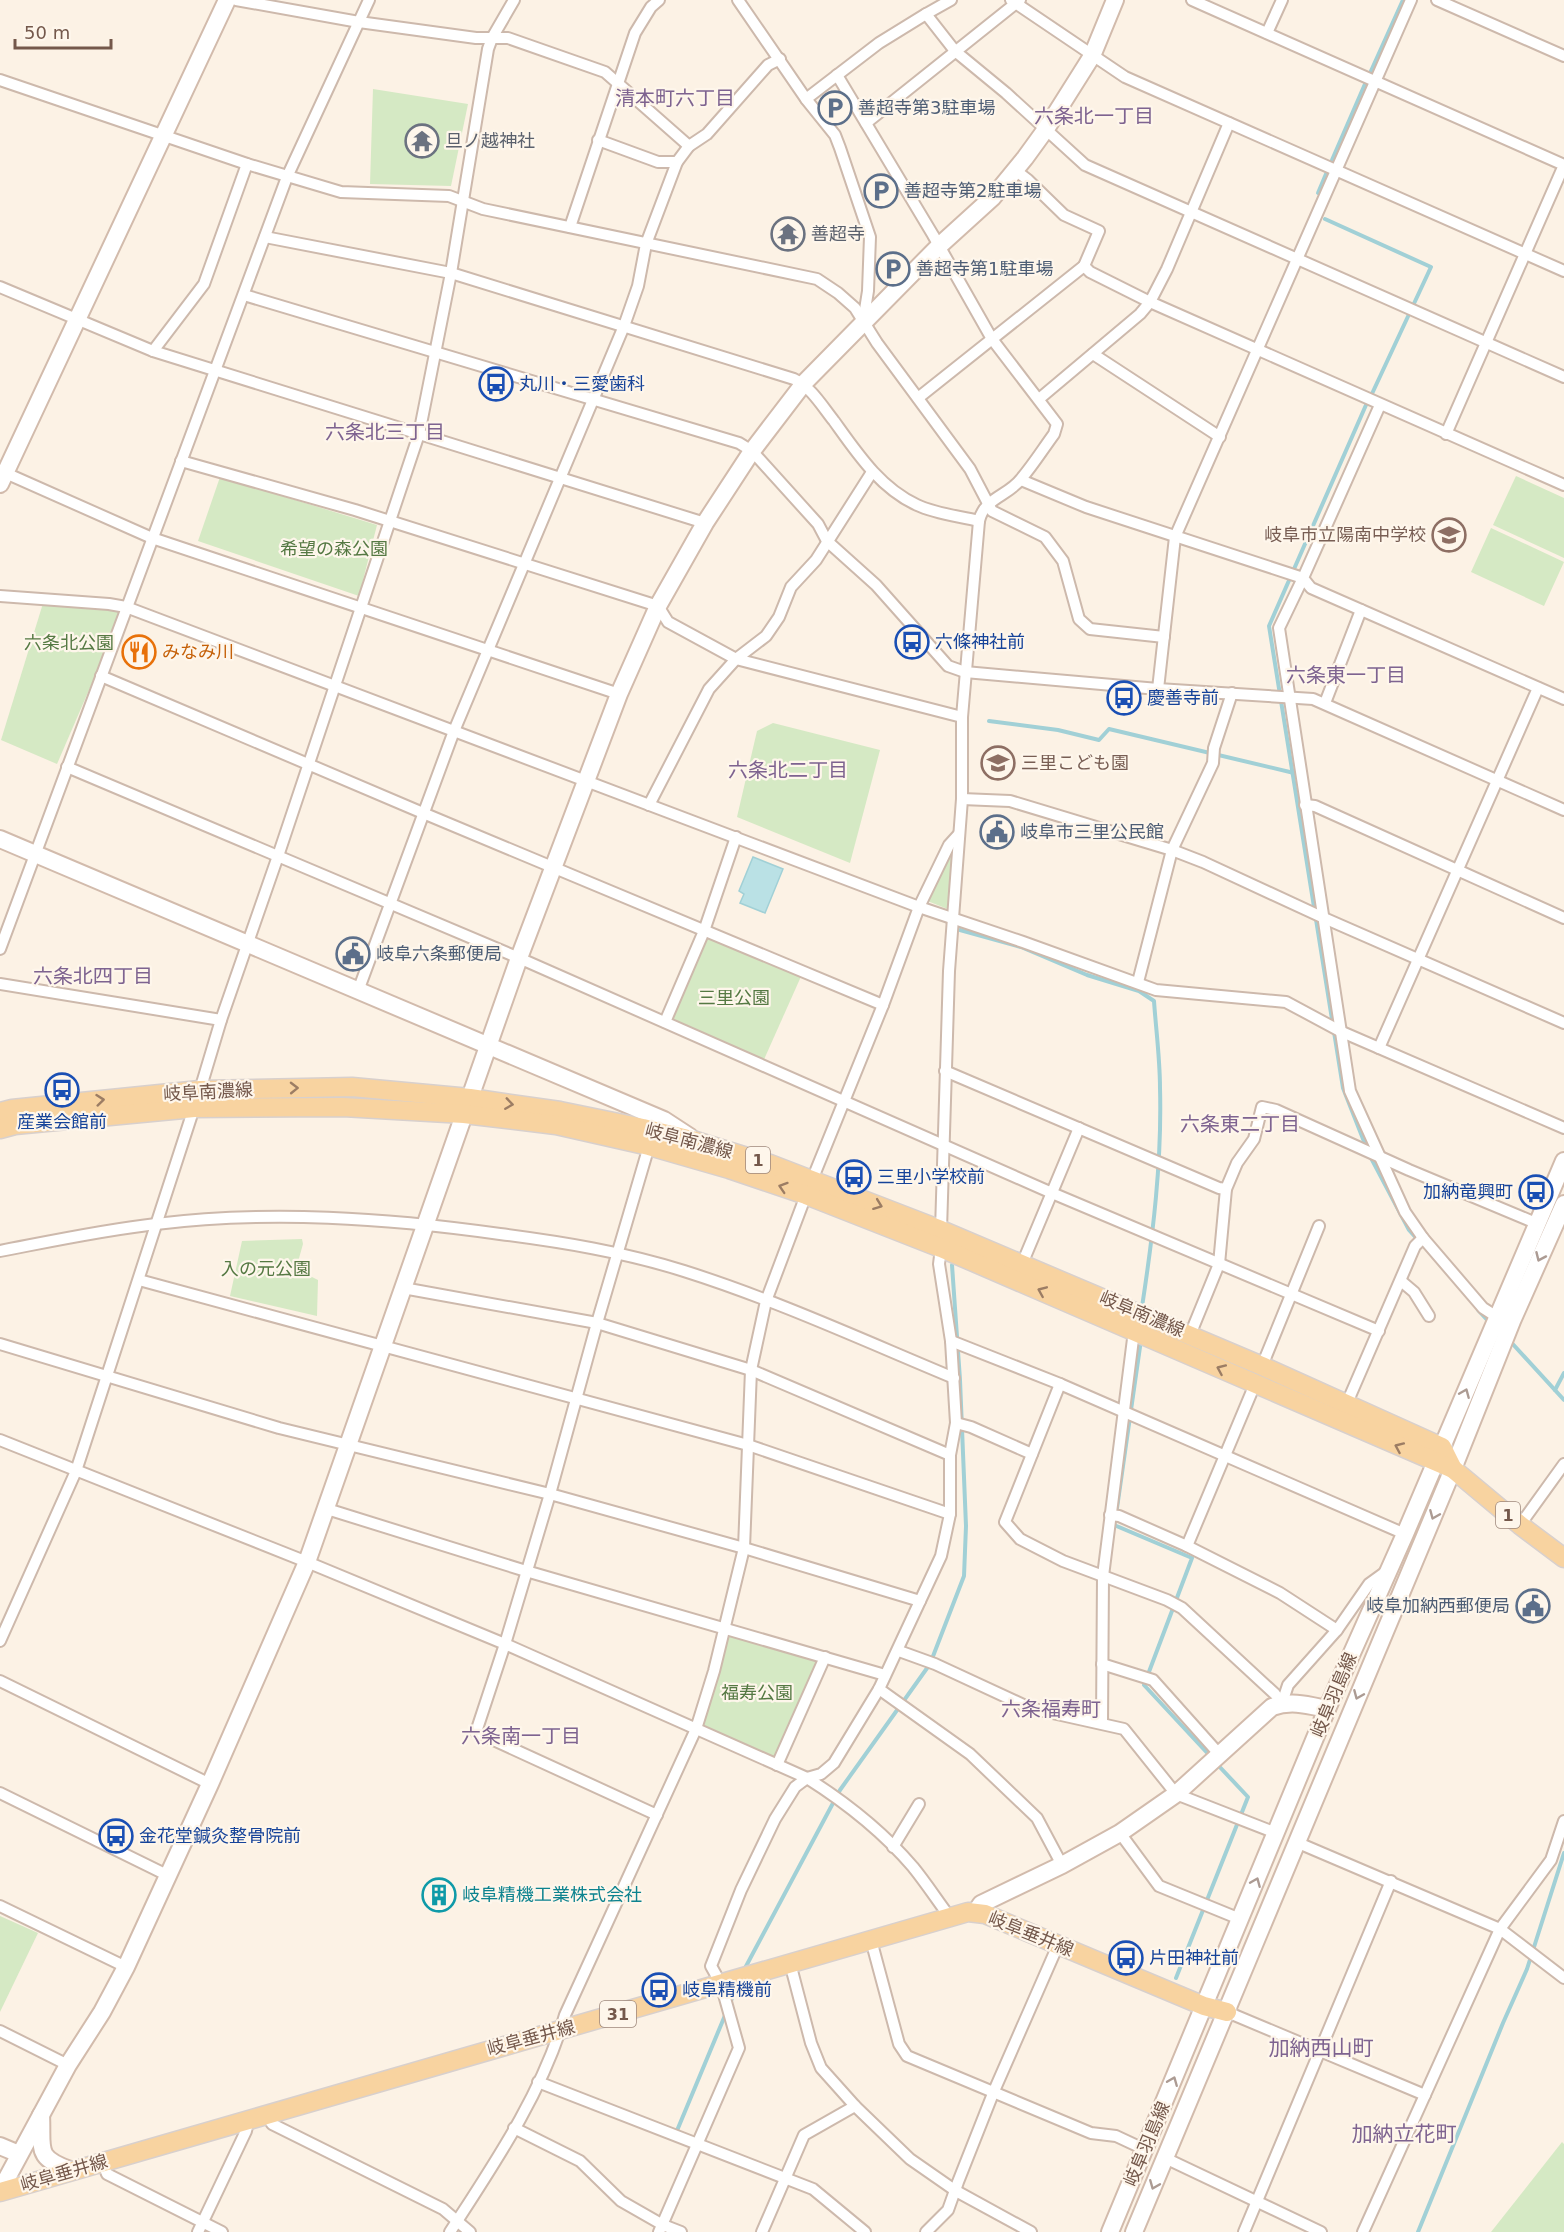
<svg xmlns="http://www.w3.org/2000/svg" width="1564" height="2232" viewBox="0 0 1564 2232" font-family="'DejaVu Sans','Noto Sans JP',sans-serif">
<rect width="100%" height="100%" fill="#fcf2e5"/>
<!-- green -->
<g fill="#d5e9c4">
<polygon points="373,89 468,104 451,186 370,184"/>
<polygon points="1516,476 1564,498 1564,558 1493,525"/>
<polygon points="220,477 377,525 359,596 198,541"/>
<polygon points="1491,528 1564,562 1544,606 1471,572"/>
<polygon points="44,600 124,609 57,764 1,740"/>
<polygon points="773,723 880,750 850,863 737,817 757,731"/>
<polygon points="949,850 955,852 950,910 925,900"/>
<polygon points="704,931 803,972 762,1064 665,1022"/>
<polygon points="302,1239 303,1244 296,1269 318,1280 317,1316 230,1296 242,1241"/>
<polygon points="727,1633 822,1659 777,1762 698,1728"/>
<polygon points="0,1916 38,1933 0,2012"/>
<polygon points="1562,2142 1564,2144 1564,2232 1491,2232"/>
</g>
<!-- water -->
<polygon fill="#bae1e5" stroke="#a1d0d6" stroke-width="1.5" points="753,857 783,869 765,913 740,903 744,894 739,891"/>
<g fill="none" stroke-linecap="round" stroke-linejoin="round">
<!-- stream -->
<g stroke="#a1d0d6" stroke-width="4">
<polyline points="1371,71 1403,0"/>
<polyline points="1332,160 1365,84"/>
<polyline points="1318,193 1326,174"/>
<polyline points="1325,219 1431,267 1370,398"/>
<polyline points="1366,405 1269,626 1343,1088 1367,1149"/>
<polyline points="989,721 1058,730 1099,740 1109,729 1294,773"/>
<path d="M960,930l61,17 66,28 52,16 15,10c2,29 6,58 6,87 2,73 -7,147 -18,219"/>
<polyline points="1370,1156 1409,1230 1418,1240"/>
<polyline points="1478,1310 1489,1322"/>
<polyline points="1510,1341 1564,1400"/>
<polyline points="1555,1390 1564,1373"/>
<polyline points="1117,1508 1141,1340"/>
<polyline points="1115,1521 1114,1525 1192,1558 1144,1685 1211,1757"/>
<polyline points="744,1970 840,1790 930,1664 964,1576 966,1526 960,1380 952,1265"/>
<polyline points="1176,1978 1248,1797 1216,1763"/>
<polyline points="730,2003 738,1985"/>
<polyline points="676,2133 726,2013"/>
<polyline points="1418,2232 1503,2023 1527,1969 1564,1853"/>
</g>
<defs>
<g id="street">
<polyline points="236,0 359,22 476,38 508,38 605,72 689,146"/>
<polyline points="738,0 806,99 835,135 840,148 870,237 868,291 863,322"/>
<polyline points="1011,0 1125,77 1564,271"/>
<polyline points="1192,0 1564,165 1446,434"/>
<polyline points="1437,0 1564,56"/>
<polyline points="926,14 951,0"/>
<polyline points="1267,33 1282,0"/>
<path d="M837,75l96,160 59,104 65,85 -3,10c-11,15 -21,31 -33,45 -13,17 -37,19 -42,42l-17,196v82l-13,172 -8,259"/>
<polyline points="0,80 247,164 341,192 449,196 483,209 817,279 838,293 855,308 877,343 970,469 992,511 1045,537 1063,561 1079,619 1090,629 1164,637"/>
<polyline points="806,99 879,43 926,14 955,51 1006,93 1085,165 1564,377"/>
<polyline points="866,123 1020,0"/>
<polyline points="598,140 658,162 677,162"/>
<polyline points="1015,170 1028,180 1064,215 1099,231 1084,266 1090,272 1150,302 1564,485"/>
<polyline points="570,227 635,33 651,7 659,0"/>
<path d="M265,237l186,36 343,106c17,8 28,27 40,42 23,32 46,67 83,84 19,9 42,11 62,16"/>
<polyline points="0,287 153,351 705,523"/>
<polyline points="244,295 739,443 752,451 818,524 827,541 876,585 948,666 965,672 1158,689 1313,699 1564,810"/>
<polyline points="153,351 204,284 247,164"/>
<polyline points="1093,354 1220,437"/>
<polyline points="918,398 1084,266"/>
<polyline points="1039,399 1140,314 1150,302 1167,269 1229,123"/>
<polyline points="1380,405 1303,578 1311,588 1564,699"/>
<polyline points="181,461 355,510 658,606 668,622 736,659 962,717"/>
<polyline points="1,471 152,538 619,694"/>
<polyline points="1021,480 1086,507 1303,578 1279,628 1350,1091 1405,1212 1423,1238 1483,1308 1497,1317"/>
<polyline points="0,596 109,604 126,607 919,907 1023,942 1156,990 1286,1002 1342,1032 1564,1128"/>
<polyline points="101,676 423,813 883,1005"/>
<polyline points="1158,689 1175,537 1411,0"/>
<polyline points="1325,703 1361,610"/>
<polyline points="67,767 519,958 1052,1193 1379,1331"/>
<polyline points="962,799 1010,801 1172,850 1203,862 1324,918 1564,1023"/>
<polyline points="649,805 709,689 736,659 766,636 779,617 791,587 816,560 872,472"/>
<polyline points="1305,805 1315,806 1564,918"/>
<polyline points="0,949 287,177 369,0"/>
<polyline points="1138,982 1172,850 1213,763 1214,748 1232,693"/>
<polyline points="0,984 221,1020"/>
<polyline points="358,991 454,731 624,326 638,286 646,244 677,162 689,146 707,134 768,65 780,59"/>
<polyline points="665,1022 704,931 736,837"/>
<polyline points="1379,1048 1538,688"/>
<polyline points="945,1071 1219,1188 1226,1189"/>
<polyline points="200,1090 221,1020 278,856 419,434 451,273 488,49 492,38 514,0"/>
<polyline points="649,1146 597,1323 550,1494 505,1644 476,1732 657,1815"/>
<path d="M0,1251c52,-10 103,-21 156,-27 114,-14 230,-6 344,10 62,8 124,18 184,37 92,29 181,70 270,107"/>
<polyline points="1022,1264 1079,1128"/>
<polyline points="139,1280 748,1445 950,1514"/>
<polyline points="1401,1281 1414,1292 1429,1316"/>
<polyline points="403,1288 597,1323 751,1370 950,1455"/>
<polyline points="1190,1335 1219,1264 1226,1189 1237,1163 1254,1139 1262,1107 1276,1110 1409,1170 1536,1223"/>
<polyline points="951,1341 1060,1384 1405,1534"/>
<polyline points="0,1344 279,1428 550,1494 744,1548 920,1601"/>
<polyline points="1262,1366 1319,1226"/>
<polyline points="1060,1384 1005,1522 1020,1539 1063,1561 1167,1600 1182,1608 1275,1694 1282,1703"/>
<polyline points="1347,1403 1415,1246 1423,1238"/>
<polyline points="956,1423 971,1427 1032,1454"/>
<path d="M0,1440l307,122 198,82 302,134c38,24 77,55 106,89 13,16 24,33 36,49"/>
<polyline points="327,1509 526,1571 885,1675"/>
<polyline points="1110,1515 1119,1516 1187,1546 1280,1593 1337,1630"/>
<polyline points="1520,1525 1564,1464"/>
<polyline points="1187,1546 1255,1384"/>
<polyline points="0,1641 76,1471 194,1108"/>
<polyline points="899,1651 935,1664 1030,1708 1124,1729 1176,1794 1276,1833"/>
<polyline points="1102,1664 1153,1680 1220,1755"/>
<polyline points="0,1681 210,1784"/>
<polyline points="879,1689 970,1754 1037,1818 1062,1865"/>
<polyline points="1282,1703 1288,1685 1337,1630 1369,1584 1387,1571"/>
<polyline points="1102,1723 1103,1576 1134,1331"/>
<polyline points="777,1765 825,1657"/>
<polyline points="0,1793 169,1876"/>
<polyline points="1120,1833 1159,1886 1240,1919"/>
<polyline points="1296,1842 1500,1929 1564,1978"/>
<polyline points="893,1847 919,1804"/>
<polyline points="0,1906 126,1967"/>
<polyline points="871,1940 899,2044 907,2056 1091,2133 1116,2136 1146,2150"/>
<polyline points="790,1963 811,2043 821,2068 855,2106 910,2159 956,2191 1031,2232"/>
<polyline points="1227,2012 1425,2095"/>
<polyline points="0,2031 68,2065"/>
<polyline points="538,2082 813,2189 865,2232"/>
<polyline points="266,2114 272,2124 443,2209 470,2232"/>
<polyline points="514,2128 580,2161 621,2201 663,2225 681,2232"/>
<polyline points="1165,2158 1321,2232"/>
<polyline points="102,2161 107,2174 222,2232"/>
<polyline points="198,2232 246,2131 249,2118"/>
<path d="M450,2232c44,-68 92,-138 115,-217l131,-286 18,-58 30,-123 7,-178 15,-69 40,-106 77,-190 36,-98 30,-62 10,-11"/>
<polyline points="659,2232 739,2048 721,1984 711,1966 741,1890 775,1819 795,1787 807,1778 821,1774 834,1763 879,1689 941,1556 950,1514 950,1455 956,1423 951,1341 939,1264 941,1248"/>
<polyline points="762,2232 804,2135 855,2106"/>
<polyline points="926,2232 948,2210 958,2182 994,2091 1058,1945"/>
<polyline points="1244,2232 1391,1881"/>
<polyline points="1363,2232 1500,1929 1551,1860 1564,1821"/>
</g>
<g id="secondary">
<polyline points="0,484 227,0"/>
<polyline points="0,839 664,1120 690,1137"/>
<path d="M975,1913l6,-9 81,-39 58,-32 56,-39 96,-87c19,-7 36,-2 55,2"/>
<path d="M41,2115c2,34 -7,42 29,55"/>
<polyline points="0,2146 19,2154"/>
<polyline points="0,2191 68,2065 102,2012 126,1967 210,1784 307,1562 519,958 619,694 658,606 705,523 752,451 804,383 939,246 993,197 1025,158 1046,129 1092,56 1115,0"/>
<polyline points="1110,2232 1327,1709 1405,1534 1564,1161"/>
<polyline points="1134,2232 1453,1469 1512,1321 1564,1204"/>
</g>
<g id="primary">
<polyline points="0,1112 12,1109 200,1090 352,1087 470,1098 560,1111 643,1128 696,1141 770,1164 941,1230 1262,1366 1442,1447 1453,1469"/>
<polyline points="0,1129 15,1125 194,1108 343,1107 464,1114 556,1125 649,1146 729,1169 806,1195 941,1248 1453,1469 1520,1525 1564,1558"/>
<polyline points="0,2192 968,1912 985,1914 1204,2006 1227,2012"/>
</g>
</defs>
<!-- street casing -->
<use href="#street" stroke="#cdb9ac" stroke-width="14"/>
<!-- secondary casing -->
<use href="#secondary" stroke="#d2bbac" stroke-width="20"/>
<!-- primary casing -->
<use href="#primary" stroke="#d8d0cd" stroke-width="21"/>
<!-- street -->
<use href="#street" stroke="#fff" stroke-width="10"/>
<!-- secondary -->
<use href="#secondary" stroke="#fff" stroke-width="16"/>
<!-- primary -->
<use href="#primary" stroke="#f8d3a0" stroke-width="18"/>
</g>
<!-- one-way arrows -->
<defs><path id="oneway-chevron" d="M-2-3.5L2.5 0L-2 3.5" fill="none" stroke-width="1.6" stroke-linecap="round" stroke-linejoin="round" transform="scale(1.5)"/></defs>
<g stroke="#9c7d64">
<use href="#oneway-chevron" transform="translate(294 1088) rotate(-1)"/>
<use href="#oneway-chevron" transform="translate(100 1100) rotate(-6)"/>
<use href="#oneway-chevron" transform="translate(509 1104) rotate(8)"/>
<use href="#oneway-chevron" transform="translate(783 1187) rotate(-162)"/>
<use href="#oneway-chevron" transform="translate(878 1205) rotate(21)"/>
<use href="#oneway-chevron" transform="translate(1042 1291) rotate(-157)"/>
<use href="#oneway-chevron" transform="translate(1221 1369) rotate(-156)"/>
<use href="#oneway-chevron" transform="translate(1399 1447) rotate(-156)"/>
</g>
<g stroke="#ac9b93">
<use href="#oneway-chevron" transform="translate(1540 1257) rotate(114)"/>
<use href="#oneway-chevron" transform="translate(1465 1393) rotate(-67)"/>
<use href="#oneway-chevron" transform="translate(1434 1515) rotate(113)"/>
<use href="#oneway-chevron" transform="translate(1358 1695) rotate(113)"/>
<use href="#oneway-chevron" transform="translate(1256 1882) rotate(-67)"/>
<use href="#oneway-chevron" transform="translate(1173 2081) rotate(-68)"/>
<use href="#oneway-chevron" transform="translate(1154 2185) rotate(112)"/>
</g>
<!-- icons -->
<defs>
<symbol id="parking-ring" viewBox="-11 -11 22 22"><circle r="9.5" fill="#fef6eb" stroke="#5c6f8a" stroke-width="1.5"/><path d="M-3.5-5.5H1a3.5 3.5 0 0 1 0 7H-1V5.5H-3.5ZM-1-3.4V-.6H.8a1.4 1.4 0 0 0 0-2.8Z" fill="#5c6f8a"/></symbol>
<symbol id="temple-ring" viewBox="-11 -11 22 22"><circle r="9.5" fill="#fef6eb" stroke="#6b7280" stroke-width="1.5"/><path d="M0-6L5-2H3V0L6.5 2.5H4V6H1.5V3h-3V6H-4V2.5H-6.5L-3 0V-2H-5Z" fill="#6b7280"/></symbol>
<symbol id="bus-ring" viewBox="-11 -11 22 22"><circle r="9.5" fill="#fef6eb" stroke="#1a4fb4" stroke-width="1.5"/><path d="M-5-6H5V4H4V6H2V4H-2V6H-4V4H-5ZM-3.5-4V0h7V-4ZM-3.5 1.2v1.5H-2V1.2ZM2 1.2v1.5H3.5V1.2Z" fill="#1a4fb4"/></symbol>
<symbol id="school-ring" viewBox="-11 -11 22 22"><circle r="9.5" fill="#fef6eb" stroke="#8d6e63" stroke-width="1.5"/><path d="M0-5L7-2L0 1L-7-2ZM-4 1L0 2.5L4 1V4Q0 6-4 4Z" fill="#8d6e63"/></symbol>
<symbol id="restaurant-ring" viewBox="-11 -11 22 22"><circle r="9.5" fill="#fef6eb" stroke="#e8710a" stroke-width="1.5"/><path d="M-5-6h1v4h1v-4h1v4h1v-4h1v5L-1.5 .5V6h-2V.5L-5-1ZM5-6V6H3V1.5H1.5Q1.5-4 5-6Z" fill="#e8710a"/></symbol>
<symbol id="civic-ring" viewBox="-11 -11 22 22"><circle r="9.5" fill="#fef6eb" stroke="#5c6f8a" stroke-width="1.5"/><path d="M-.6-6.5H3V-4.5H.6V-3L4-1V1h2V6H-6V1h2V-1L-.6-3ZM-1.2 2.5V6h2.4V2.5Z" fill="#5c6f8a"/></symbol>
<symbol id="building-ring" viewBox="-11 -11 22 22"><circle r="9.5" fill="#fef6eb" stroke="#0f9aa8" stroke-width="1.5"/><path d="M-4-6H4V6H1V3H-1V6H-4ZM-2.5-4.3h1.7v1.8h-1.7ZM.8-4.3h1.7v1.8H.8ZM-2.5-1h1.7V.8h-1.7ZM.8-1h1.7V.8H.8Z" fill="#0f9aa8"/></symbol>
</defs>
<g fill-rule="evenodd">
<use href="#parking-ring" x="816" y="89" width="38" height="38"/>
<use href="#temple-ring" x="403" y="122" width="38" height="38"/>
<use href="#parking-ring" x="862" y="172" width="38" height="38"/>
<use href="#temple-ring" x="769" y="215" width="38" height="38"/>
<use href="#parking-ring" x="874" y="250" width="38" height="38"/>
<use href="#bus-ring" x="477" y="365" width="38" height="38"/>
<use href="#school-ring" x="1430" y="516" width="38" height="38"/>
<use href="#bus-ring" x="893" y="623" width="38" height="38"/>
<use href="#restaurant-ring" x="120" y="633" width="38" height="38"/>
<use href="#bus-ring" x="1105" y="679" width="38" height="38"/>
<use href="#school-ring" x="979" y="744" width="38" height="38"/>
<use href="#civic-ring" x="978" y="813" width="38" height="38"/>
<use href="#civic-ring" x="334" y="935" width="38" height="38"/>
<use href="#bus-ring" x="43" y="1071" width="38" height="38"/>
<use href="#bus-ring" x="835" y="1158" width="38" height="38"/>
<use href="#bus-ring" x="1517" y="1173" width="38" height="38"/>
<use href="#civic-ring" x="1514" y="1587" width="38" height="38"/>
<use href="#bus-ring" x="97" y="1817" width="38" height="38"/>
<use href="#building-ring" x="420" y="1876" width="38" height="38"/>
<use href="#bus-ring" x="1107" y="1939" width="38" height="38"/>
<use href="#bus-ring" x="640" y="1971" width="38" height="38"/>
</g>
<g text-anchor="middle" stroke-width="4.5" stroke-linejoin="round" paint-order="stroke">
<!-- shield labels -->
<g fill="#fef6eb" stroke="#9d877b" stroke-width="1.5">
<rect x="746" y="1147" width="24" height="26" rx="4.5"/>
<rect x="1496" y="1502" width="24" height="26" rx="4.5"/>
<rect x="600" y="2001" width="36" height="26" rx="4.5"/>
</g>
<g font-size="16" font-weight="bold" fill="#74584b">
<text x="758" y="1166">1</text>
<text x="1508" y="1521">1</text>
<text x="618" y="2020">31</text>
</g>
<!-- service labels -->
<g font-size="18" fill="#4e5e75" stroke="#fef6eb" text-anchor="start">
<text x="858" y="114">善超寺第3駐車場</text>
<text x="904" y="197">善超寺第2駐車場</text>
<text x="916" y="275">善超寺第1駐車場</text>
<text x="1020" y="838">岐阜市三里公民館</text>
<text x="376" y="960">岐阜六条郵便局</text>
<text x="1510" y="1612" text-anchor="end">岐阜加納西郵便局</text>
</g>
<!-- worship labels -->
<g font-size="18" fill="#5b616d" stroke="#fef6eb" text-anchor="start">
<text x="445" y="147">旦ノ越神社</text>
<text x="811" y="240">善超寺</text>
</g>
<!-- transit labels -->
<g font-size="18" fill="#164399" stroke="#fef6eb" text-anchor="start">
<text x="519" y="390">丸川・三愛歯科</text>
<text x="935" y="648">六條神社前</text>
<text x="1147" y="704">慶善寺前</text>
<text x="62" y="1128" text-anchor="middle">産業会館前</text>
<text x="877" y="1183">三里小学校前</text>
<text x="1513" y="1198" text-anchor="end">加納竜興町</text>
<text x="139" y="1842">金花堂鍼灸整骨院前</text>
<text x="1149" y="1964">片田神社前</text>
<text x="682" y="1996">岐阜精機前</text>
</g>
<!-- education labels -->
<g font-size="18" fill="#785e54" stroke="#fef6eb" text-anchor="end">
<text x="1426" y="541">岐阜市立陽南中学校</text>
<text x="1021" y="769" text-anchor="start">三里こども園</text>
</g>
<!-- park labels -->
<g font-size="18" fill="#557943" stroke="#fef6eb">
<text x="334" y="555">希望の森公園</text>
<text x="69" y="649">六条北公園</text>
<text x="734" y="1004">三里公園</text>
<text x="266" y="1275">入の元公園</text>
<text x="757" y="1699">福寿公園</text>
</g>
<!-- food labels -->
<g font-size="18" fill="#c56008" stroke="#fef6eb" text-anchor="start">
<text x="162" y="658">みなみ川</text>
</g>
<!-- street labels -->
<g font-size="18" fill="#74584b" stroke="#fef6eb">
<text transform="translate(208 1092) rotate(-3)" y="6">岐阜南濃線</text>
<text transform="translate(689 1141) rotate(15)" y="6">岐阜南濃線</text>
<text transform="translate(1142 1314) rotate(23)" y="6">岐阜南濃線</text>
<text transform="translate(1334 1695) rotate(-67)" y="6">岐阜羽島線</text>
<text transform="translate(1031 1934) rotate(22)" y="6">岐阜垂井線</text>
<text transform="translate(531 2038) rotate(-15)" y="6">岐阜垂井線</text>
<text transform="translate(1147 2144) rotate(-67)" y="6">岐阜羽島線</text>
<text transform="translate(64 2173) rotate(-16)" y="6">岐阜垂井線</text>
</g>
<!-- culture labels -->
<g font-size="18" fill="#0d838f" stroke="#fef6eb" text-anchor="start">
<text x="462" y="1901">岐阜精機工業株式会社</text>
</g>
<!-- neighbourhood labels -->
<g font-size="20" fill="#7e6390" stroke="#fef6eb">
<text x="675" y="105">清本町六丁目</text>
<text x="1094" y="123">六条北一丁目</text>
<text x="385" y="439">六条北三丁目</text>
<text x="1346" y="682">六条東一丁目</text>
<text x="788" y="777">六条北二丁目</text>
<text x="93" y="983">六条北四丁目</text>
<text x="1240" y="1131">六条東二丁目</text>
<text x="1051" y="1716">六条福寿町</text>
<text x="521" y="1743">六条南一丁目</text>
</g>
<!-- quarter labels -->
<g font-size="21" fill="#7e6390" stroke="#fef6eb">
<text x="1321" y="2055">加納西山町</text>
<text x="1404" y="2141">加納立花町</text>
</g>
</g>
<!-- scale -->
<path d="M15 39v9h96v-9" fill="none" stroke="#74584b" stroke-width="3"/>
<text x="24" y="39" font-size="18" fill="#74584b" stroke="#fef6eb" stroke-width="4.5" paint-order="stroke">50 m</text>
</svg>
